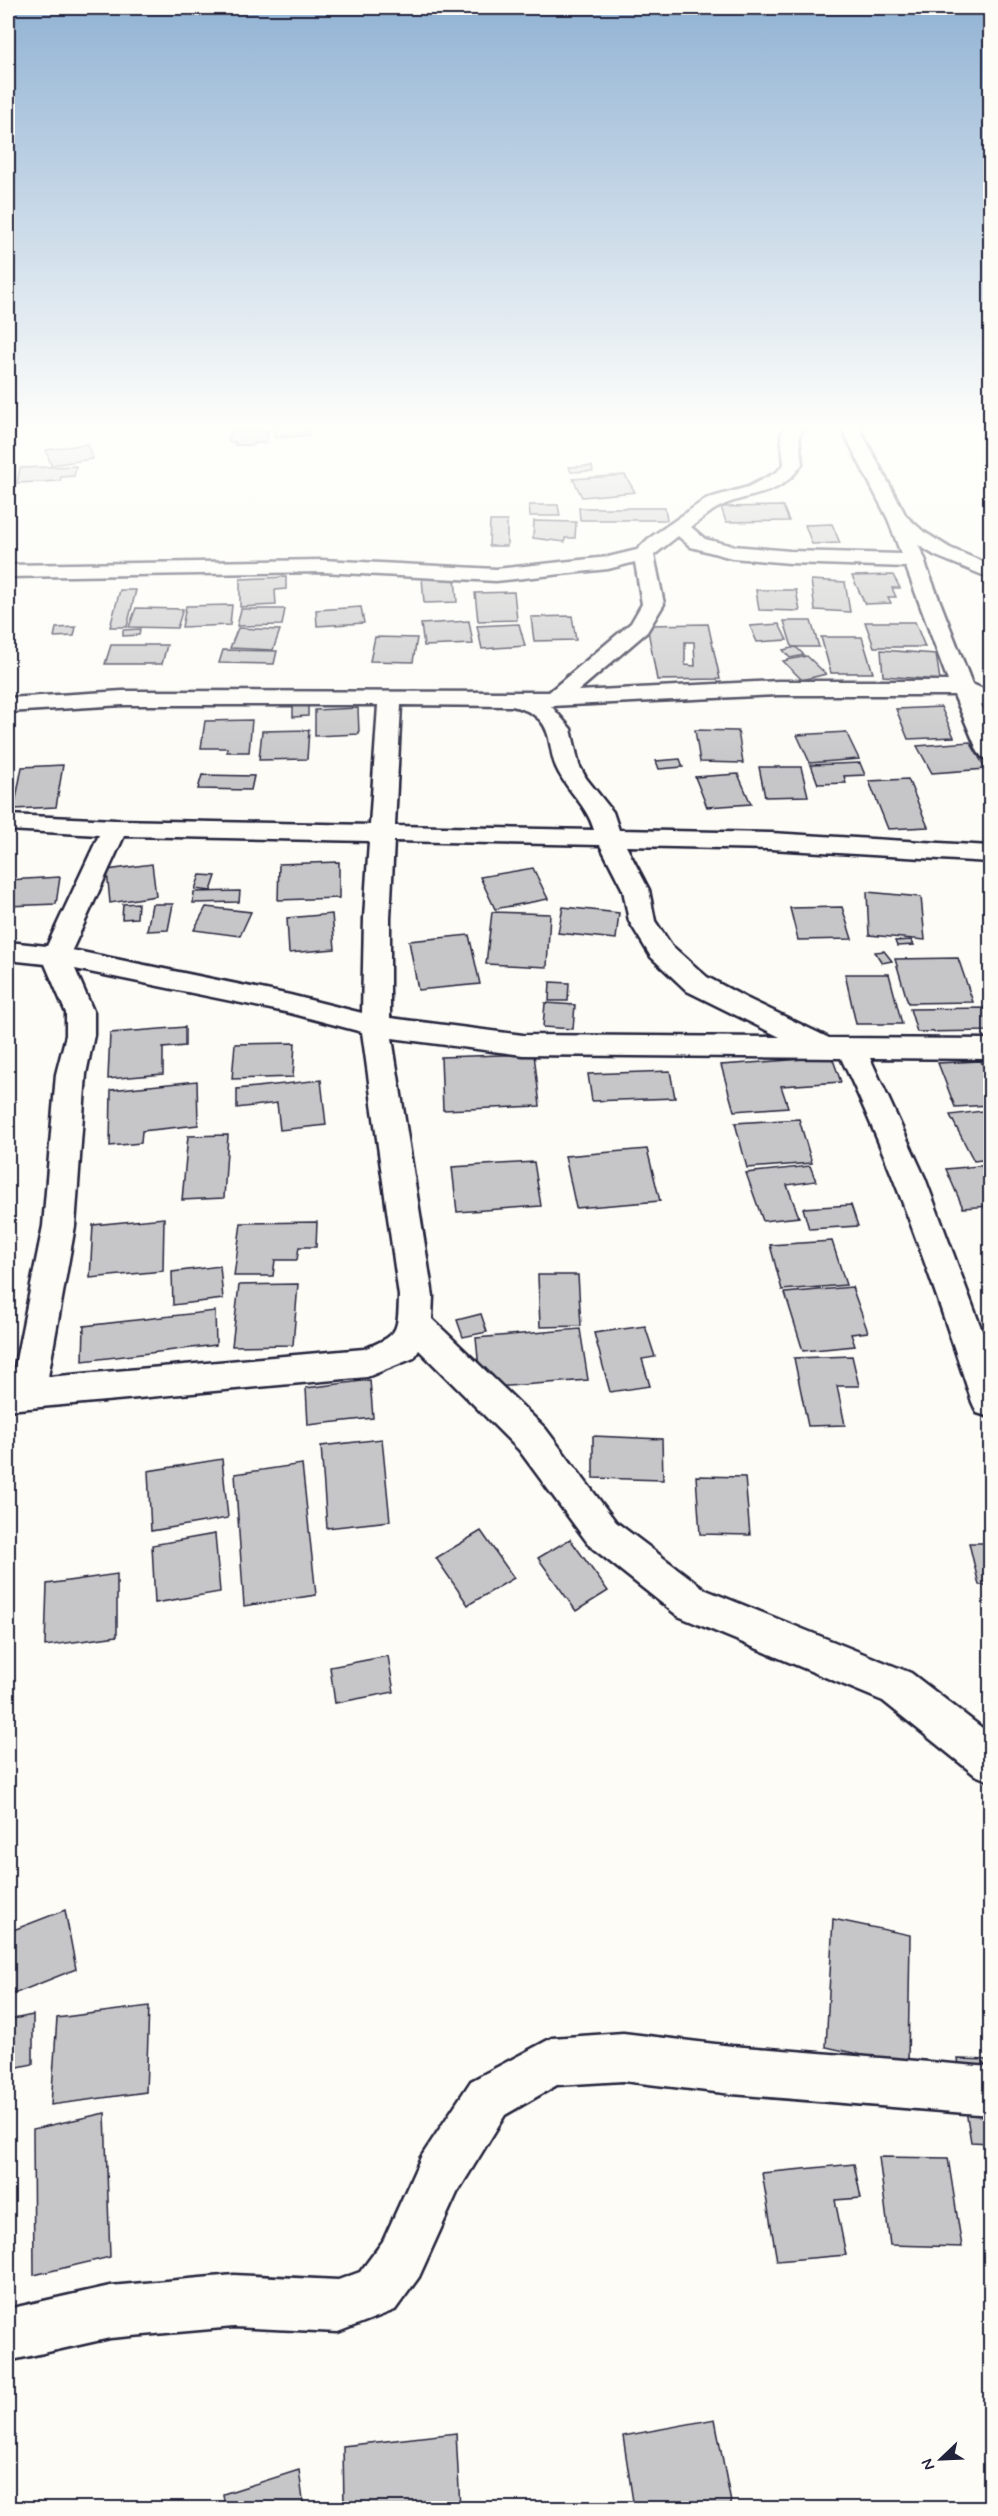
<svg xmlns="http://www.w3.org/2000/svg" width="998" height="2516" viewBox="0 0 998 2516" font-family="Mynerve,sans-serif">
<rect width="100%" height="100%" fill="#fdfcf7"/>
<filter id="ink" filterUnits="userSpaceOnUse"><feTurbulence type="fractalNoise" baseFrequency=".0167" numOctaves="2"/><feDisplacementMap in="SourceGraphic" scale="12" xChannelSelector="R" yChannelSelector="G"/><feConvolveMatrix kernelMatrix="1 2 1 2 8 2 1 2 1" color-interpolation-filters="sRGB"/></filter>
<g filter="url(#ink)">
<!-- building -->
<g fill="#c6c6c8" stroke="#22223b" stroke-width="1.5" fill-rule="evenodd">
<polygon points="272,423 308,423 310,435 275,438"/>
<polygon points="8,427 10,427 9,430 19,430 14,440 8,440"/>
<polygon points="231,430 268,430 265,443 254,443 254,445 235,445 235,442 228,442"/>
<polygon points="87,444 93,459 51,465 46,450"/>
<polygon points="76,466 74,476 61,477 60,481 17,483 20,468"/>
<polygon points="592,466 593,471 571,472 569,467"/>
<polygon points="625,475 635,492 582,497 573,479"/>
<polygon points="529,505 558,505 560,516 530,516"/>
<polygon points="783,506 789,521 726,522 721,507"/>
<polygon points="579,508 665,508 667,520 580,520"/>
<polygon points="490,521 507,521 507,546 489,546"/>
<polygon points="534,521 576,522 575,538 565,538 565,542 533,538"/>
<polygon points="832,524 840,543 812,544 805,525"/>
<polygon points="893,575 900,588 892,588 896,597 888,597 891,603 865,604 852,576"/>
<polygon points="455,576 457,602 424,603 422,577"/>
<polygon points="286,577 286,589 275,590 276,605 240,607 240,579"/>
<polygon points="811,580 845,582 850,612 815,610"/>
<polygon points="120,590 136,590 127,627 110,627"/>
<polygon points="756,590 796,590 800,611 759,610"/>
<polygon points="514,592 517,620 478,621 475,593"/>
<polygon points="232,605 230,625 182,627 186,606"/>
<polygon points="361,607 364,623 317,626 316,610"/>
<polygon points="136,608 183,609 177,628 129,627"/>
<polygon points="241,609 285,609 282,625 237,626"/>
<polygon points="572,616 576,640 534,641 531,617"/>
<polygon points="469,621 473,644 424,646 421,624"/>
<polygon points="784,621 811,621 819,647 792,647"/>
<polygon points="865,622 915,622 925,647 874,647"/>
<polygon points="519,624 525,646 482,649 477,626"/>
<path d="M708,624l12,55 -63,1 -10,-55zM685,642h9l1,24 -10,-1z"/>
<polygon points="779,624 787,640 757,642 750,626"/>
<polygon points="76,627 74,636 54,637 56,628"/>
<polygon points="238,628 280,630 273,650 230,648"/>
<polygon points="140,629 139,635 123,636 123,630"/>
<polygon points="375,637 417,638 413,662 370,661"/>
<polygon points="821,637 862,637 873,673 831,673"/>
<polygon points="111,645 167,645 162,664 105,664"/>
<polygon points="796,647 804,655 790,658 783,650"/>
<polygon points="223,650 277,651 274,664 219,663"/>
<polygon points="881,650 936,654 940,680 883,676"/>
<polygon points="807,656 826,674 802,680 783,661"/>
<polygon points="308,704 308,716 293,717 293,705"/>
<polygon points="941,707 954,737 908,739 896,709"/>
<polygon points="358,708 359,734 315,736 315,710"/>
<polygon points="252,720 249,752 227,752 227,748 201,748 205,721"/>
<polygon points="309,730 307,759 259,760 262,731"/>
<polygon points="695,730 738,731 743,763 700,762"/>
<polygon points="846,732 859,759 810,763 797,735"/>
<polygon points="970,742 986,769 932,773 917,746"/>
<polygon points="680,759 683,767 659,769 656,761"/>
<polygon points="860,763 865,775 844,776 846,783 818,784 811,765"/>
<polygon points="63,765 56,807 14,809 22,767"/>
<polygon points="759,767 801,767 808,796 765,797"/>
<polygon points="738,774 751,804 707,807 695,777"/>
<polygon points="202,775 254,776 251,790 198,789"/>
<polygon points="908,779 928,827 888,829 869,781"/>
<polygon points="339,862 339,898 278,900 279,864"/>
<polygon points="152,864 156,896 110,903 107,870"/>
<polygon points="533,868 548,899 495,909 480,877"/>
<polygon points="200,875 216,876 211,891 195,889"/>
<polygon points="60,877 56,904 8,906 8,880"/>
<polygon points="240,891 239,902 193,903 194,892"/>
<polygon points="867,892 921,897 925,940 869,935"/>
<polygon points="138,903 137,918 122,919 123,904"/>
<polygon points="152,904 173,904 168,930 147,931"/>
<polygon points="206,907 251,912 240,936 194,930"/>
<polygon points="563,907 619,913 616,939 558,933"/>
<polygon points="842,907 852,939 798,940 790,908"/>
<polygon points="492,912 550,914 547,967 486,964"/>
<polygon points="332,914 335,949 289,953 287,918"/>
<polygon points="469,935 480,984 418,990 409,941"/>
<polygon points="911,940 914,945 897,946 895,941"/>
<polygon points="884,951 892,961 882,963 875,952"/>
<polygon points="958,958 973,1002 908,1003 895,959"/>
<polygon points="845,974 889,974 902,1024 856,1024"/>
<polygon points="550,982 569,983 568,1001 549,1001"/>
<polygon points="545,1003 575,1005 573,1029 543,1027"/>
<polygon points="988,1008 990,1031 917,1032 910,1009"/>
<polygon points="185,1027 185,1046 163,1048 163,1074 108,1079 110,1033"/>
<polygon points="295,1043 293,1077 232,1079 235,1044"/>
<polygon points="534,1054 540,1106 443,1110 441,1057"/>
<polygon points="832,1057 841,1082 781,1086 788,1107 734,1111 721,1065"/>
<polygon points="981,1061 990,1083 990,1105 955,1107 938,1063"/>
<polygon points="670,1071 675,1098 592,1101 588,1074"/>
<polygon points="321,1080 326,1125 280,1130 277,1103 237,1108 237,1089"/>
<polygon points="197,1081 198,1125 142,1131 141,1143 110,1146 111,1090"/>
<polygon points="990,1110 990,1159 974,1161 950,1115"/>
<polygon points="799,1119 812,1163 747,1168 735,1123"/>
<polygon points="228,1135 224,1198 182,1200 188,1136"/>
<polygon points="647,1149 660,1201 576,1208 565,1156"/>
<polygon points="534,1162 541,1206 457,1212 452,1167"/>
<polygon points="990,1165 990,1206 963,1208 946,1169"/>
<polygon points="810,1166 816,1181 787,1185 799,1217 763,1221 746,1173"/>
<polygon points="851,1205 858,1226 809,1229 803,1208"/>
<polygon points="164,1218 163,1271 90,1278 93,1225"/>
<polygon points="317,1222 316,1247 299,1247 297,1260 275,1260 273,1276 234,1276 241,1223"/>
<polygon points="832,1241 846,1285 782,1290 770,1245"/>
<polygon points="220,1266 223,1299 173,1305 172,1272"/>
<polygon points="538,1275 578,1275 581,1326 540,1327"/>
<polygon points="298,1284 293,1345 232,1346 239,1285"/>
<polygon points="852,1287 868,1332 851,1334 855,1346 803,1351 785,1293"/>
<polygon points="215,1311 216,1345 83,1361 84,1326"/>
<polygon points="481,1314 487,1332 463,1337 457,1320"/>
<polygon points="645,1326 655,1357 642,1359 650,1386 610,1392 594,1333"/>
<polygon points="580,1329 588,1380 481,1388 476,1338"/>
<polygon points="852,1356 859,1386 837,1386 845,1425 808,1426 794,1358"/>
<polygon points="370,1380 373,1418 308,1425 306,1388"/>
<polygon points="593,1436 662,1439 663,1480 593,1478"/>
<polygon points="382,1439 390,1521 327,1528 321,1446"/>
<polygon points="222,1459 228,1518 151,1531 148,1471"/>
<polygon points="302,1464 316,1595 244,1606 235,1474"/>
<polygon points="696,1476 745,1477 750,1535 700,1534"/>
<polygon points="481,1531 514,1578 468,1605 436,1558"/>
<polygon points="215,1534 220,1592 155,1603 152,1545"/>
<polygon points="570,1539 608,1591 576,1611 538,1558"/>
<polygon points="969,1543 990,1543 990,1585 979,1585"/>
<polygon points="117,1574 117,1636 45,1646 47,1584"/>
<polygon points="388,1656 394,1692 335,1703 330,1667"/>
<polygon points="65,1910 76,1969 11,1995 8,1977 8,1932"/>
<polygon points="833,1919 910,1935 908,2065 826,2047"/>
<polygon points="149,2006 146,2092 51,2105 57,2018"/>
<polygon points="33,2015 33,2064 8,2069 8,2020"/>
<polygon points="958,2059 990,2060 990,2143 971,2142"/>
<polygon points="105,2113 110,2257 34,2275 33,2129"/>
<polygon points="879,2157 948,2158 962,2247 890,2245"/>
<polygon points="854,2164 861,2198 835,2200 846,2255 777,2261 762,2173"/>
<polygon points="715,2419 732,2508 634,2508 623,2436"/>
<polygon points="456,2433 460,2508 344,2508 343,2446"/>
<polygon points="299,2470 304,2508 225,2508 223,2494"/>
</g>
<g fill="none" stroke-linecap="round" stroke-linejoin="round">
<defs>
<g id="minor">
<path d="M788,423h25l-3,4 -8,3 -3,5 3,29c-24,35 -50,27 -83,43 -10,5 -19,14 -28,20l14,12 28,7 57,5 111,3 -13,-35 -44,-86 -2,-10h18l2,10 44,83 18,16 26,16 40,17v13l-54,-22 -18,-11 8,16 -1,2 47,121 18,8v15l-9,-3 9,23v32l-8,-2 -4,-5 -24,-57h-176l-227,11 20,23 8,36 7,13 27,34 6,18 152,3 219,13v16l-219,-13 -145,-3 23,44 6,31 16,24 36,32 39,21 83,40 161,1v20l-120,-1 55,120 65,174v65l-13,-4 -5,-11c-38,-117 -78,-233 -131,-344l-318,-3 -131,-17 41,258 -1,23 113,109 71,94 90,68 205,83 79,61v47l-15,-6 -92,-74 -205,-85 -88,-70 -71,-96 -100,-100 -5,8 -47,19 -359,33v-30h4l31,-154 13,-152 10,-39v-22l-21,-49 -37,-4v-18l39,4 52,-111 -91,-5v-15l107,5 255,5 8,-120h-255l-115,7v-14l115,-7 426,1 82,-69 11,-19 -7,-42 -27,7 -112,12 -174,-9 -314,5v-12l314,-5 174,9 112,-12 29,-7 11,-11 58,-40 42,-12 29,-15 7,-8 -3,-29zM678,536l13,11 41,11 58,5 116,4 42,114h-170l-200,10 69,-59 17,-28 -10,-49zM401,705l111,1c11,3 19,5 28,14 12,13 9,31 16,47 11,25 30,36 38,63l-199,-4zM124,836l245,5 -5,77 -2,95 -72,-18 -218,-45zM394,841l206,4 23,45 6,31 22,36 36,34 93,46 -257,-2 -133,-17v-100zM75,969l215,44 72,19 37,264c-1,37 -1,39 -35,53l-316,28 27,-151 11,-152 8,-39v-22z"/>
<polygon points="623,2033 732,2046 990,2067 990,2115 732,2094 623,2081 557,2085 505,2115 457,2193 419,2277 395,2310 338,2332 234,2327 110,2338 8,2361 8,2309 110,2286 234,2275 338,2280 360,2272 383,2241 421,2157 471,2081 552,2038"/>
</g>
</defs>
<!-- minor casing -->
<use href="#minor" stroke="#22223b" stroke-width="5"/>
<!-- minor -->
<use href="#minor" fill="#fdfcf7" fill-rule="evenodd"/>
</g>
</g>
<!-- sky -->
<linearGradient id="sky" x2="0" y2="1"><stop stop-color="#92b3d4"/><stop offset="0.55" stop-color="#fefefb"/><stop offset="1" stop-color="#fefefb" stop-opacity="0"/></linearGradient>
<rect width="998" height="775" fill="url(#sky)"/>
<!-- margin -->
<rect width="998" height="2516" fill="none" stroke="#fdfcf7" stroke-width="30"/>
<rect x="15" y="15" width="968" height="2486" fill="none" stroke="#22223b" stroke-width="2" filter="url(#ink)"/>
<!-- north arrow -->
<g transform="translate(941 2459) rotate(247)" stroke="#fdfcf7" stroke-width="4.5" paint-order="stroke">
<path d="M0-4.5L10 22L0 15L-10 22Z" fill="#22223b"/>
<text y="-9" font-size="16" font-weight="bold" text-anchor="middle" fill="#22223b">N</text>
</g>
</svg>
